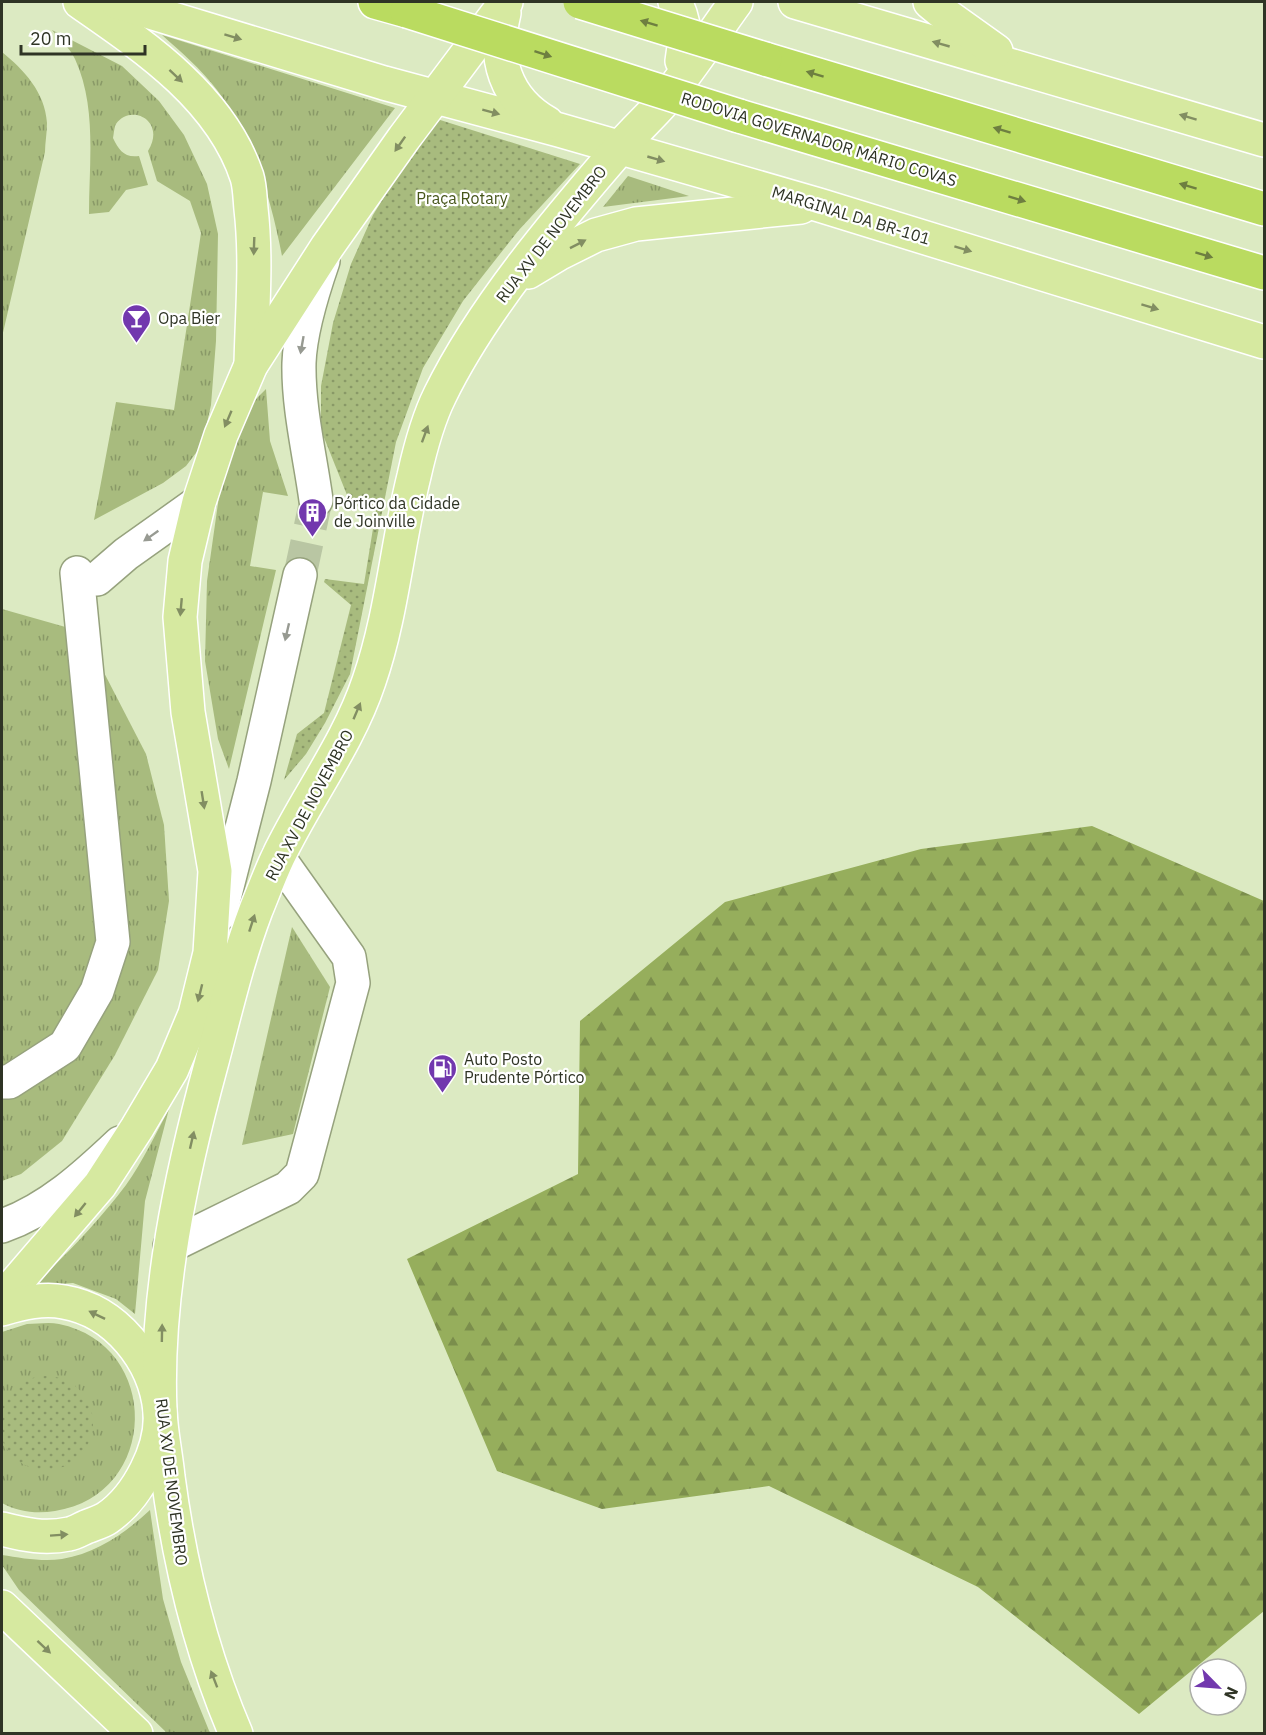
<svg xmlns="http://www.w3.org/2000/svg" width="1266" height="1735" viewBox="0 0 1266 1735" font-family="'IBM Plex Sans',sans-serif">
<defs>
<pattern id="grass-tufts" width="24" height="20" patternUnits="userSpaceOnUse" patternTransform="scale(1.5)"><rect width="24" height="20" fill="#a8bb7e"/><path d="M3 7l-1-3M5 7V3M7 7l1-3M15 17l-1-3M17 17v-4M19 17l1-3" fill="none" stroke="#899967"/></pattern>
<pattern id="forest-firs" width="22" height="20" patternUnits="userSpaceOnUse" patternTransform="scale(1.5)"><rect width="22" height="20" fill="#96ae5c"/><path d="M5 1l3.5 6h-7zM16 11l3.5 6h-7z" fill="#7b8e4c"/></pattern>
<pattern id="park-dots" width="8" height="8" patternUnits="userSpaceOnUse" patternTransform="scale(1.5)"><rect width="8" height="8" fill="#a8bb7e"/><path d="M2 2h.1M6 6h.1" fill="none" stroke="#899967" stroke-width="1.8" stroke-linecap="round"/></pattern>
</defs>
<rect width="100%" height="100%" fill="#dceac2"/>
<!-- grass -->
<g fill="url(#grass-tufts)">
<path d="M52,30l70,36 37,35 25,34 23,49 11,50 -2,107 -5,64 -9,40 -16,21 -23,17 -69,37 22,-118 58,8 27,-177 -11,-32 -33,-20 -9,-30c19,-31 -18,-48 -32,-27 -2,3 -2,10 -3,14 6,12 11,20 26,18l9,29 -22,5 -17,22 -20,2c0,-52 8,-107 -14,-155 -5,-11 -16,-20 -23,-29z"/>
<path d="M162,35l233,73 -113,148c-11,-57 -29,-119 -65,-166 -16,-21 -36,-38 -55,-55z"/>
<path d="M2,52c22,18 43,40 45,71 0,10 -2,20 -2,29l-43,185z"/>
<polygon points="628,176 689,196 603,207"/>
<polygon points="266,389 270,441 288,496 263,492 250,566 276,570 229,769 218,739 205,661 207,581 222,475 254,401"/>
<polygon points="2,609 83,632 146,754 164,825 169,901 158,970 115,1055 62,1141 21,1174 2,1181"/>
<polygon points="292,927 330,987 293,1134 242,1145"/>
<path d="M169,1109l-24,92 -10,113 -19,-15 -43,-16 -40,3c33,-31 65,-64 93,-101 17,-24 29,-50 43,-76z"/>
<path d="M27,1324c10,0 22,-2 32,0 103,21 101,171 -4,187 -18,3 -37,1 -53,-8v-171z"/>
<path d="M150,1510l13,89 18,63 29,71h-43l-148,-143 -17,-25v-10c19,3 41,7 60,4 35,-6 63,-26 88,-49z"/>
</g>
<!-- forest -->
<polygon fill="url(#forest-firs)" points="1092,826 1264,901 1264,1611 1139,1714 978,1587 769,1486 602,1509 497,1471 407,1259 578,1174 580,1021 725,902 921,849"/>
<!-- park -->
<g fill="url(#park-dots)">
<polygon points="437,119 580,164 518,231 463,301 423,368 396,442 350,674 325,723 306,754 284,780 297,734 324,713 351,605 324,582 325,579 364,584 376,510 351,505 321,430 321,386 333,323 351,264 373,215 397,176"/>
<circle cx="46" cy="1423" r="47"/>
</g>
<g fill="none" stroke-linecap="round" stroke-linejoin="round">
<!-- minor-tunnel -->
<polyline stroke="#b9c6a3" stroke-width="33" stroke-dasharray="33 16" stroke-linecap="butt" points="300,575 316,500"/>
<defs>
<g id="minor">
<path d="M316,500c-6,-44 -18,-93 -17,-137 1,-31 14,-73 24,-102"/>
<polyline points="97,579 126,554 199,502"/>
<polyline points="220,914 254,781 300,575"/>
<polyline points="2,1082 9,1082 65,1046 97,991 113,942 77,573"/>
<path d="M2,1226c46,-16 83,-50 118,-83"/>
<polyline points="170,1246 288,1188 302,1174 353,983 349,957 278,857"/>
</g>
<g id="major">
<path d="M80,2c65,45 141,96 167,175 3,10 3,22 4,32 6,51 1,105 0,156"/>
<polyline points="117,2 384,83 559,130 819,205 1264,342"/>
<path d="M675,2c10,18 11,38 7,59"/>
<polyline points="795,2 1264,140"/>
<polyline points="930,2 947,16 996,51"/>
<path d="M504,13c-11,45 1,86 43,110"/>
<polyline points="528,272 558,254 596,235 636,224 801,207"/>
<polyline points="2,1299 100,1185 137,1128 172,1069 195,1014 210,953 215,871 188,712 180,617 185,561 199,502 221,435 251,365 327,247 404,138 506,2"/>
<path d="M2,1309c20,-6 41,-11 62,-7 52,9 91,58 96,109 3,37 -22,86 -53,107 -6,4 -14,6 -21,9 -5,2 -11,6 -17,7 -24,5 -44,1 -67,-5"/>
<polyline points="2,1607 136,1734"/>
<path d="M236,1734c-36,-84 -56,-167 -68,-257 -2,-21 -7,-44 -8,-66 -5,-115 21,-236 51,-346 14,-52 26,-105 45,-155 7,-17 14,-36 22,-53 28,-59 70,-113 91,-176 23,-66 28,-137 45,-205 6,-27 13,-55 26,-81 42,-86 115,-172 178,-245 14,-17 31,-32 45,-48 27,-32 49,-67 73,-100"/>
</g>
<g id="highway">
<polyline points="375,2 407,11"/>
<polyline points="765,59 1264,209"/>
<polyline points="739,116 1264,273"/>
</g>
</defs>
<!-- minor casing -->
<use href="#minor" stroke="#96a27d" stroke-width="36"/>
<!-- major casing -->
<use href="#major" stroke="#fff" stroke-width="36"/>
<!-- highway casing -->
<use href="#highway" stroke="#fff" stroke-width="36"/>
<!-- minor -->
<use href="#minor" stroke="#fff" stroke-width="33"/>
<!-- major -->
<use href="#major" stroke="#d6e9a0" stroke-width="33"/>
<!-- highway -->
<use href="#highway" stroke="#badb60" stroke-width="33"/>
<defs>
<g id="highway-bridge">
<polyline points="580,2 765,59"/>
<polyline points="407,11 739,116"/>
</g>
</defs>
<!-- highway-bridge casing -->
<use href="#highway-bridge" stroke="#fff" stroke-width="36" stroke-linecap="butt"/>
<!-- highway-bridge -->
<use href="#highway-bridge" stroke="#badb60" stroke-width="33"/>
</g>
<!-- one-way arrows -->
<defs><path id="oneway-solid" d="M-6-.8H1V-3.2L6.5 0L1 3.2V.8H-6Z" transform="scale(1.5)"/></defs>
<g fill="#6e7f40">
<use href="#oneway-solid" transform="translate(649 23) rotate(-163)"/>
<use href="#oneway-solid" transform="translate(543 54) rotate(18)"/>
<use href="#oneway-solid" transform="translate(815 74) rotate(-163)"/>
<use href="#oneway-solid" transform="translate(1002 130) rotate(-163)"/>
<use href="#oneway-solid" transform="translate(1188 186) rotate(-163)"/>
<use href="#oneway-solid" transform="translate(1017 199) rotate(17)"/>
<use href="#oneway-solid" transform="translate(1204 255) rotate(17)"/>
</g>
<g fill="#828e62">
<use href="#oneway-solid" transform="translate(233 37) rotate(17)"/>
<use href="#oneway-solid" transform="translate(941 44) rotate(-164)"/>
<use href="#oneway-solid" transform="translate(176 76) rotate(43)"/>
<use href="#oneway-solid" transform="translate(491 112) rotate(15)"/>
<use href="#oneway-solid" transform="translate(1188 117) rotate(-163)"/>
<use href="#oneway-solid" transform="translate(400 144) rotate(125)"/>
<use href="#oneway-solid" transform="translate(656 159) rotate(16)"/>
<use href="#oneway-solid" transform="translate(578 244) rotate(-27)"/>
<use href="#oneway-solid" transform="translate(254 246) rotate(92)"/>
<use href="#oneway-solid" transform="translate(963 249) rotate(17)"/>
<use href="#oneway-solid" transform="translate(1150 307) rotate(17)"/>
<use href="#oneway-solid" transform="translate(228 419) rotate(113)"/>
<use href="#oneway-solid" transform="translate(425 434) rotate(-70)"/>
<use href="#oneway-solid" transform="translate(181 607) rotate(95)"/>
<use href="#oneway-solid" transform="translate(357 711) rotate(-67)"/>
<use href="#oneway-solid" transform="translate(203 800) rotate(81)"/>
<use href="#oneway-solid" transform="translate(252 923) rotate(-72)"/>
<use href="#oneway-solid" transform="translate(200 993) rotate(104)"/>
<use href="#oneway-solid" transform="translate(192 1140) rotate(-77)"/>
<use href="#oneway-solid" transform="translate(80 1210) rotate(129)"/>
<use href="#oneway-solid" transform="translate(97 1315) rotate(-154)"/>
<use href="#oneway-solid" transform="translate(162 1333) rotate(-89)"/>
<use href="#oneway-solid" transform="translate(59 1535) rotate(-4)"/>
<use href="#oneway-solid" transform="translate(44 1647) rotate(43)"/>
<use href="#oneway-solid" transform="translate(214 1679) rotate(-111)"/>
</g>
<g fill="#979a92">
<use href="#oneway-solid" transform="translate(302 345) rotate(100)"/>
<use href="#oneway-solid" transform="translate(151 536) rotate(145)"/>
<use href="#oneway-solid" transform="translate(287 632) rotate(103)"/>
</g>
<!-- icons -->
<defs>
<symbol id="bar-pin" viewBox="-11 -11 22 30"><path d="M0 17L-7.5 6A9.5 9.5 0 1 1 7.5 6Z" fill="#7238ae" stroke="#fff"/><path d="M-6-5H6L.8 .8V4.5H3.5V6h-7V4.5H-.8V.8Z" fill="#fff"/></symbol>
<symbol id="building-pin" viewBox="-11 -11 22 30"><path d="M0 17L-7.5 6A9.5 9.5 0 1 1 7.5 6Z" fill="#7238ae" stroke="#fff"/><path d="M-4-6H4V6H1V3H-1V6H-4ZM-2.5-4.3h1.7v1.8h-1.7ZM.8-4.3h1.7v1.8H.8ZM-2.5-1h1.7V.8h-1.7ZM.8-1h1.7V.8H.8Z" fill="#fff"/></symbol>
<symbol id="fuel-pin" viewBox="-11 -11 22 30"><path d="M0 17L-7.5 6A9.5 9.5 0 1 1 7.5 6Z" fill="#7238ae" stroke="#fff"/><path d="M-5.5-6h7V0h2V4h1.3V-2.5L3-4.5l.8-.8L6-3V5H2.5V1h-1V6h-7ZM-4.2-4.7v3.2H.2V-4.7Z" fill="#fff"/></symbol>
</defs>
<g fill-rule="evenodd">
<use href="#bar-pin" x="120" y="302" width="33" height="45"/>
<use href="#building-pin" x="296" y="496" width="33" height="45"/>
<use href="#fuel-pin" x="426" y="1052" width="33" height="45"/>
</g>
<g text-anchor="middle" stroke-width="4.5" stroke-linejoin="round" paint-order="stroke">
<!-- street labels -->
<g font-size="16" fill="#2f3425" stroke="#fff">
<text transform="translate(819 139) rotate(17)" y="6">RODOVIA GOVERNADOR MÁRIO COVAS</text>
<text transform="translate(851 215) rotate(17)" y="6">MARGINAL DA BR-101</text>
<text transform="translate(551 234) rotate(-52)" y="6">RUA XV DE NOVEMBRO</text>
<text transform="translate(309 805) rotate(-62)" y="6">RUA XV DE NOVEMBRO</text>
<text transform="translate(172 1482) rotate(83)" y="6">RUA XV DE NOVEMBRO</text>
</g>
<!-- park labels -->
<g font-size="16" fill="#47561b" stroke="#fff">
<text x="462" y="204">Praça Rotary</text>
</g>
<!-- poi labels -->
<g font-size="16" fill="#2f3425" stroke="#fff" text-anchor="start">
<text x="158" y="324">Opa Bier</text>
<text x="334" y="509">Pórtico da Cidade<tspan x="334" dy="18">de Joinville</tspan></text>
<text x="464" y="1065">Auto Posto<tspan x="464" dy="18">Prudente Pórtico</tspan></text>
</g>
</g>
<!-- border -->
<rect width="1266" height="1735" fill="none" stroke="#2f3425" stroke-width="6"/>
<!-- north arrow -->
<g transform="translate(1218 1687) rotate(115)"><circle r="28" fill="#ffffff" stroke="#acaea8" stroke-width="1.5"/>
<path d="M0-4.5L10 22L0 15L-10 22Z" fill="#7238ae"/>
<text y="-9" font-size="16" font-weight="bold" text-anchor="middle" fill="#2f3425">N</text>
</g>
<!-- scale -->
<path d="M21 45v9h124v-9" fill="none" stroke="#2f3425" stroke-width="3"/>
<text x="30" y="45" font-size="18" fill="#2f3425" stroke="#ffffff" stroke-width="4.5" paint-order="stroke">20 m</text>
</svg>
